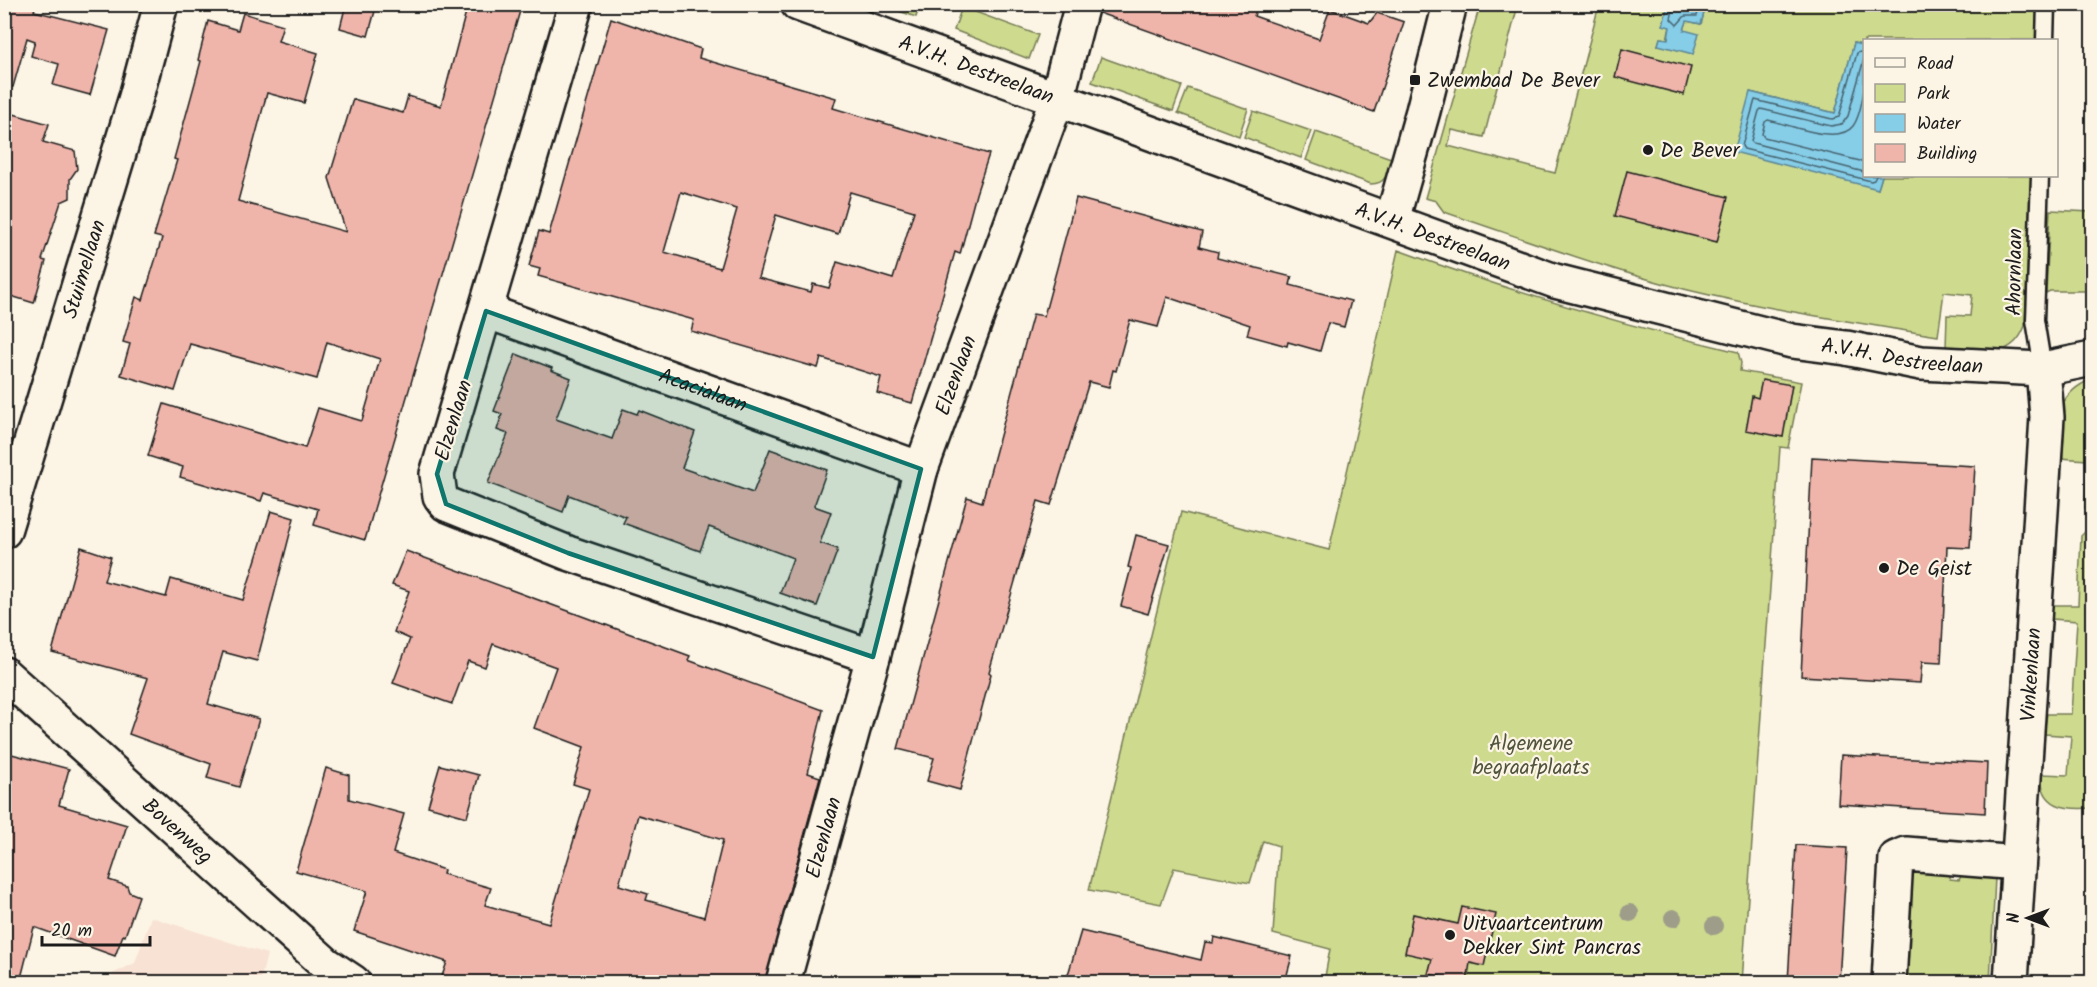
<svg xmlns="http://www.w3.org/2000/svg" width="2097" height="987" viewBox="0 0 2097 987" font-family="Kalam,sans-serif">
<rect width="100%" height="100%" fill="#fcf5e5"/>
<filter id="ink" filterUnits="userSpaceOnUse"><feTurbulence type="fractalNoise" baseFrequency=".0167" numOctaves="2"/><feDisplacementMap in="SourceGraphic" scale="12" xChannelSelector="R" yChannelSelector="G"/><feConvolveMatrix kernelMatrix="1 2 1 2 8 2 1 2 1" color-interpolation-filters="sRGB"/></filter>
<g filter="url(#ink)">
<!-- built -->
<polygon fill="#f8e2d4" points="151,917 267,954 260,982 109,982 112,974 135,963"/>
<!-- green -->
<g fill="#ceda8e" stroke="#757b55" stroke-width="1.5">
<path d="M1908,4l27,7 2,-6h101l-1,35h-173v6l-10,-3 -19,70 -85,-21 128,97 4,-13h149l-6,150c-14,37 -47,25 -79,22l1,-33 23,1 2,-21 -28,-3 -6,44c-83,-14 -168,-26 -250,-46 -83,-21 -163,-51 -244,-78l-8,-11 -11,-3 55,-193h38l-34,132 -32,-7 -4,16 107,27 44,-168h69l-5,19 7,3 -3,12 -7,-1 -2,7 26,-15 3,-9 14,3 5,-19z"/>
<polygon points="882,5 920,5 916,17"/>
<polygon points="962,7 1038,35 1029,59 954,30"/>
<polygon points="1101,57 1182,86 1173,111 1092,82"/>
<polygon points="1188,88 1248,109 1239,136 1178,113"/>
<polygon points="1253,111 1311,131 1301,158 1244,137"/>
<path d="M1316,132l75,26c-3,14 -4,26 -20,26l-65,-24z"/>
<polygon points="2050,210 2092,212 2092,291 2050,291 2046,293"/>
<path d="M1398,250c111,41 225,75 340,102l3,11 -1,8 61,11 -13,66 -8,-1 -38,535h-418l6,-33 -57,-15 6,-88 -16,-5 -13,42 -76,-15 -13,36 -72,-14 92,-378 148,38z"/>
<path d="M2092,379v129h-7l2,-48 -27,-2 2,-52c5,-13 18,-22 30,-27z"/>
<path d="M2092,520v288c-26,2 -51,0 -51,-34l27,1 3,-39 -26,-2 -1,-2 3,-18h24l6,-93 -25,-2 -2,-3 1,-11h27l3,-69 11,-11z"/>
<polygon points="1920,867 1950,869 1950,879 1959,880 1965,869 1995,877 1990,982 1896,982 1901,878"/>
</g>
<!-- water -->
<g fill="#86cde8" stroke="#5c8696" stroke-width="1.5">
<polygon points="1668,5 1706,5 1701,24 1687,21 1684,30 1699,34 1693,54 1658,45 1660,38 1668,39 1670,27 1663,25"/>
<polygon points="1854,43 1864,46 1864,176 1882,176 1878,189 1734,152 1750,92 1835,113"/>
</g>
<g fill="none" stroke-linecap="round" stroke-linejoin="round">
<!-- shore -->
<g stroke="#46636e" stroke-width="1.5">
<polyline points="1674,4 1671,19 1677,25 1685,16 1697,16 1700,4"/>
<polyline points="1864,51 1857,53 1839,117 1832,119 1755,100 1742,146 1744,149 1871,181 1874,180 1876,176"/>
<polyline points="1864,59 1848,116 1842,124 1831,126 1761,109 1759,111 1751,141 1753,143 1864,172"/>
<path d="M1864,90c-2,11 -4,27 -11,36 -15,20 -64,-2 -85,-6l-3,2 -3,12 2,3 100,25"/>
</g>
</g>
<!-- building -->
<g fill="#efb5ab" stroke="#1c1c1c" stroke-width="1.5" fill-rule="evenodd">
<polygon points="4,4 36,4 34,11 109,30 90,95 53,85 59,64 31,56 35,41 27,38 13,87 4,86"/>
<polygon points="346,4 377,4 368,36 340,28"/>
<polygon points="468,4 522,4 365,540 314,525 318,509 264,493 261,501 180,477 183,467 148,456 164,404 305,448 318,408 362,421 380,359 327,342 317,379 190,344 175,391 121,375 130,344 123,342 136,297 143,300 162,238 154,236 177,160 174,159 201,61 198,60 208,21 238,30 243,13 283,25 278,41 318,53 304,103 267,93 238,201 346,232 329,178 353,99 403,113 408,96 441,106"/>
<polygon points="1100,4 1258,4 1254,16 1319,39 1330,9 1369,23 1377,13 1404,22 1374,112 1099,13"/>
<path d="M611,18l90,31 -2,9 137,40 -3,10 156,46 -13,40 -16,60 -5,-2 -43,151 -35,-10 4,-16 -60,-19 -3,10 -127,-37 3,-11 -156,-44 2,-7 -11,-3 10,-35 10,3zM681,192l56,17 -17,59 -56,-16zM850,192l64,19 -21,68 -56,-17 -8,26 -16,-4 -2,8 -53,-14 18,-63 62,19z"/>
<polygon points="1622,49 1691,67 1684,95 1615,77"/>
<polygon points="10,113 49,124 43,142 75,151 77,169 70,179 70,198 61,202 42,260 46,261 34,303 4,294 4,131"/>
<polygon points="1627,171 1728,197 1717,242 1615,216"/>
<polygon points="1076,198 1202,232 1199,247 1218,252 1217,258 1292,277 1290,285 1351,301 1344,327 1328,323 1320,351 1288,342 1287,346 1247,335 1250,325 1167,297 1158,327 1130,320 1116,371 1113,370 1109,387 1089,382 1051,505 1038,501 989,672 991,674 960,790 927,781 934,758 898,749 967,497 982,502 1033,314 1044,316"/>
<polygon points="516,354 552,368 551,370 571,378 556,419 612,439 623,409 637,414 639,410 695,432 682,468 753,493 770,449 827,470 814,506 831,512 820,543 838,549 817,606 780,593 793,558 709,527 700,551 623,523 626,517 569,495 563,512 488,483 508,434 497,430 502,414 494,411"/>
<polygon points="1762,380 1792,385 1783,437 1746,430 1752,396 1758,398"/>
<polygon points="1812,457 1975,466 1970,548 1947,547 1941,663 1922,662 1920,683 1801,676"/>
<polygon points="271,511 294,518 257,661 223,652 208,704 259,719 239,787 207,778 211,764 129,734 148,678 52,652 81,547 111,557 104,581 166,597 171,579 243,600"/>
<polygon points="1136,535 1169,544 1148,614 1121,606 1131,568 1128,567"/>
<path d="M406,551l284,105 -2,4 135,50 -15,63 12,4 -55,205h-325l7,-20 -93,-31 13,-40 -71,-20 30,-103 23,7v24l55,15 -11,39 51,17 -1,4 48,14 -6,17 64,18 40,-134 -16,-5 11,-37 -50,-19 22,-61 -63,-23 -8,23 -17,-6 -16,43 -59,-21 17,-44 -16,-7 15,-41 -17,-6zM638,815l85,25 -19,77 -58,-17 2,-6 -29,-9z"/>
<polygon points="4,752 69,769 59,805 127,825 109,880 127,886 129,892 139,896 125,936 123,935 115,956 34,927 20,982 4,982"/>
<polygon points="1841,755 1987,763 1985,813 1838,804"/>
<polygon points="440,765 479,775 467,817 428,806"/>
<polygon points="1796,845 1847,848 1839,982 1788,982"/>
<polygon points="1462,907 1496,914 1484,966 1470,963 1467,982 1428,974 1432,959 1405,953 1413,914 1458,924"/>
<polygon points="1081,931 1201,960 1205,942 1213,943 1214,937 1292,956 1285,982 1083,982 1067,978"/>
</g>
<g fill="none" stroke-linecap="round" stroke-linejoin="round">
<defs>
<g id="lane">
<polyline points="2045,40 2046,4"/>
<polyline points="2040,176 2035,320 2043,369"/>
</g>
<g id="street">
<path id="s1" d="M576,4l-139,470 3,22 6,8 122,49 305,104 48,-188 136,-370 25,-95"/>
<path id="s2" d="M798,4l757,277 237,60 54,7 75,15 122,6 49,-10"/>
<polyline points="1392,220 1423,111 1450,4"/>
<path id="s3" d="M486,311l435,158"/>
<path id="s4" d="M4,531l132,-434 25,-93"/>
<path id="s5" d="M783,982l90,-325"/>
<polyline points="1889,982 1896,858 1906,854 2018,863"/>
<path id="s6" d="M2011,982l36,-565 -4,-48"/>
</g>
<g id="secondary">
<path id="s7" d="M4,674l322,290 27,18"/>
</g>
</defs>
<!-- lane casing -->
<use href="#lane" stroke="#1c1c1c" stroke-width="21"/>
<!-- street casing -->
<use href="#street" stroke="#1c1c1c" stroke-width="38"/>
<!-- secondary casing -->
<use href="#secondary" stroke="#1c1c1c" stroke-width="38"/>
<!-- lane -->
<use href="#lane" stroke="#fcf5e5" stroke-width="16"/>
<!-- street -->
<use href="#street" stroke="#fcf5e5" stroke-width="33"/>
<!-- secondary -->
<use href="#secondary" stroke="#fcf5e5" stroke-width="33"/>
</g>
<!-- trees -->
<g fill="#9e9d89">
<circle cx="1630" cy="913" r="9"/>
<circle cx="1673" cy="918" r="9"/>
<circle cx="1714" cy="926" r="9"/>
</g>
</g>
<!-- marked area -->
<path fill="#0f766e" fill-opacity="0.2" stroke="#0f766e" stroke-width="4.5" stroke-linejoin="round" d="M486,311l435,158 -48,188 -305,-104 -122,-49 -9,-30z"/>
<!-- markers -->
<g fill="#1c1c1c" stroke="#fcf5e5" stroke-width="2">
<rect x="1409" y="74" width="12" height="12" rx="3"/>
<circle cx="1648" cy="150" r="6"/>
<circle cx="1884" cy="568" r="6"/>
<circle cx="1450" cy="935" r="6"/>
</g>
<g text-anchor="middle" stroke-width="4.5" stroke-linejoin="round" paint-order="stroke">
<!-- street labels -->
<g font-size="21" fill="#1c1c1c" stroke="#fcf5e5">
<text dy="7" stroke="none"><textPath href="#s2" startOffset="190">A.V.H. Destreelaan</textPath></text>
<text dy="7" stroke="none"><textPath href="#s2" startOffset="676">A.V.H. Destreelaan</textPath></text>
<text dy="7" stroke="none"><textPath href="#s4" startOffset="274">Stuimellaan</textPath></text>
<text transform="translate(2014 272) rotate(-89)" y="7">Ahornlaan</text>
<text dy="7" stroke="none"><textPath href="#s2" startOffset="1162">A.V.H. Destreelaan</textPath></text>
<text dy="7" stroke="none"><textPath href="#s1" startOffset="1270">Elzenlaan</textPath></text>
<text dy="7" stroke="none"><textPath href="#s3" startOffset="231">Acacialaan</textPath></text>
<text transform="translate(453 420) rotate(-73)" y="7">Elzenlaan</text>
<text dy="7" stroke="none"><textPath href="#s6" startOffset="308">Vinkenlaan</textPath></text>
<text dy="7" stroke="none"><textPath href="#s7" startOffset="234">Bovenweg</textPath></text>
<text dy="7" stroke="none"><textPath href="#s5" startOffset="150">Elzenlaan</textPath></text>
</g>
<!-- poi labels -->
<g font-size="21" fill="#1c1c1c" stroke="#fcf5e5" text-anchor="start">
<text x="1427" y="87">Zwembad De Bever</text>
<text x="1660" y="157">De Bever</text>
<text x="1896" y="575">De Geist</text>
<text x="1462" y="930">Uitvaartcentrum<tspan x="1462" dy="24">Dekker Sint Pancras</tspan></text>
</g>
<!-- park labels -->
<g font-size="21" fill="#51553e" stroke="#fcf5e5">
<text x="1531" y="750">Algemene<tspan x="1531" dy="24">begraafplaats</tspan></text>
</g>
</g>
<!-- margin -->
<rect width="2097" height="987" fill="none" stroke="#fcf5e5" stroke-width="24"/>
<rect x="12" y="12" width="2073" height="963" fill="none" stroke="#1c1c1c" stroke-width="2" filter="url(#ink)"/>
<!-- legend -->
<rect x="1863" y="39" width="195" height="138" fill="#fcf5e5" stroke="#a29e95" stroke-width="1.5"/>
<rect x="1875" y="58" width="30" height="9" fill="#fcf5e5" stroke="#a29e95" stroke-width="1.5"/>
<text x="1917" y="69" font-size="18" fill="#1c1c1c">Road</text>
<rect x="1875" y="84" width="30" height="18" fill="#ceda8e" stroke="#a29e95" stroke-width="1.5"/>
<text x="1917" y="99" font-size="18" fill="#1c1c1c">Park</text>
<rect x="1875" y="114" width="30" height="18" fill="#86cde8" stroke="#a29e95" stroke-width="1.5"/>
<text x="1917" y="129" font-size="18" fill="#1c1c1c">Water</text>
<rect x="1875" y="144" width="30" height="18" fill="#efb5ab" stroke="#a29e95" stroke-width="1.5"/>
<text x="1917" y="159" font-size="18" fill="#1c1c1c">Building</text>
<!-- north arrow -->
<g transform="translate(2028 918) rotate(270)" stroke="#fcf5e5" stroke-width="4.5" paint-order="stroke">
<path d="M0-4.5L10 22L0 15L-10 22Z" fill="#1c1c1c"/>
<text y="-9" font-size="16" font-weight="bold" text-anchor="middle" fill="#1c1c1c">N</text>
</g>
<!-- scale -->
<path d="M42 936v9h108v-9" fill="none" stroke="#1c1c1c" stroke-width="3"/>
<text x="51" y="936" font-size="18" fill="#1c1c1c" stroke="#fcf5e5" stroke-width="4.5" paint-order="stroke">20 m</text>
</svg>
